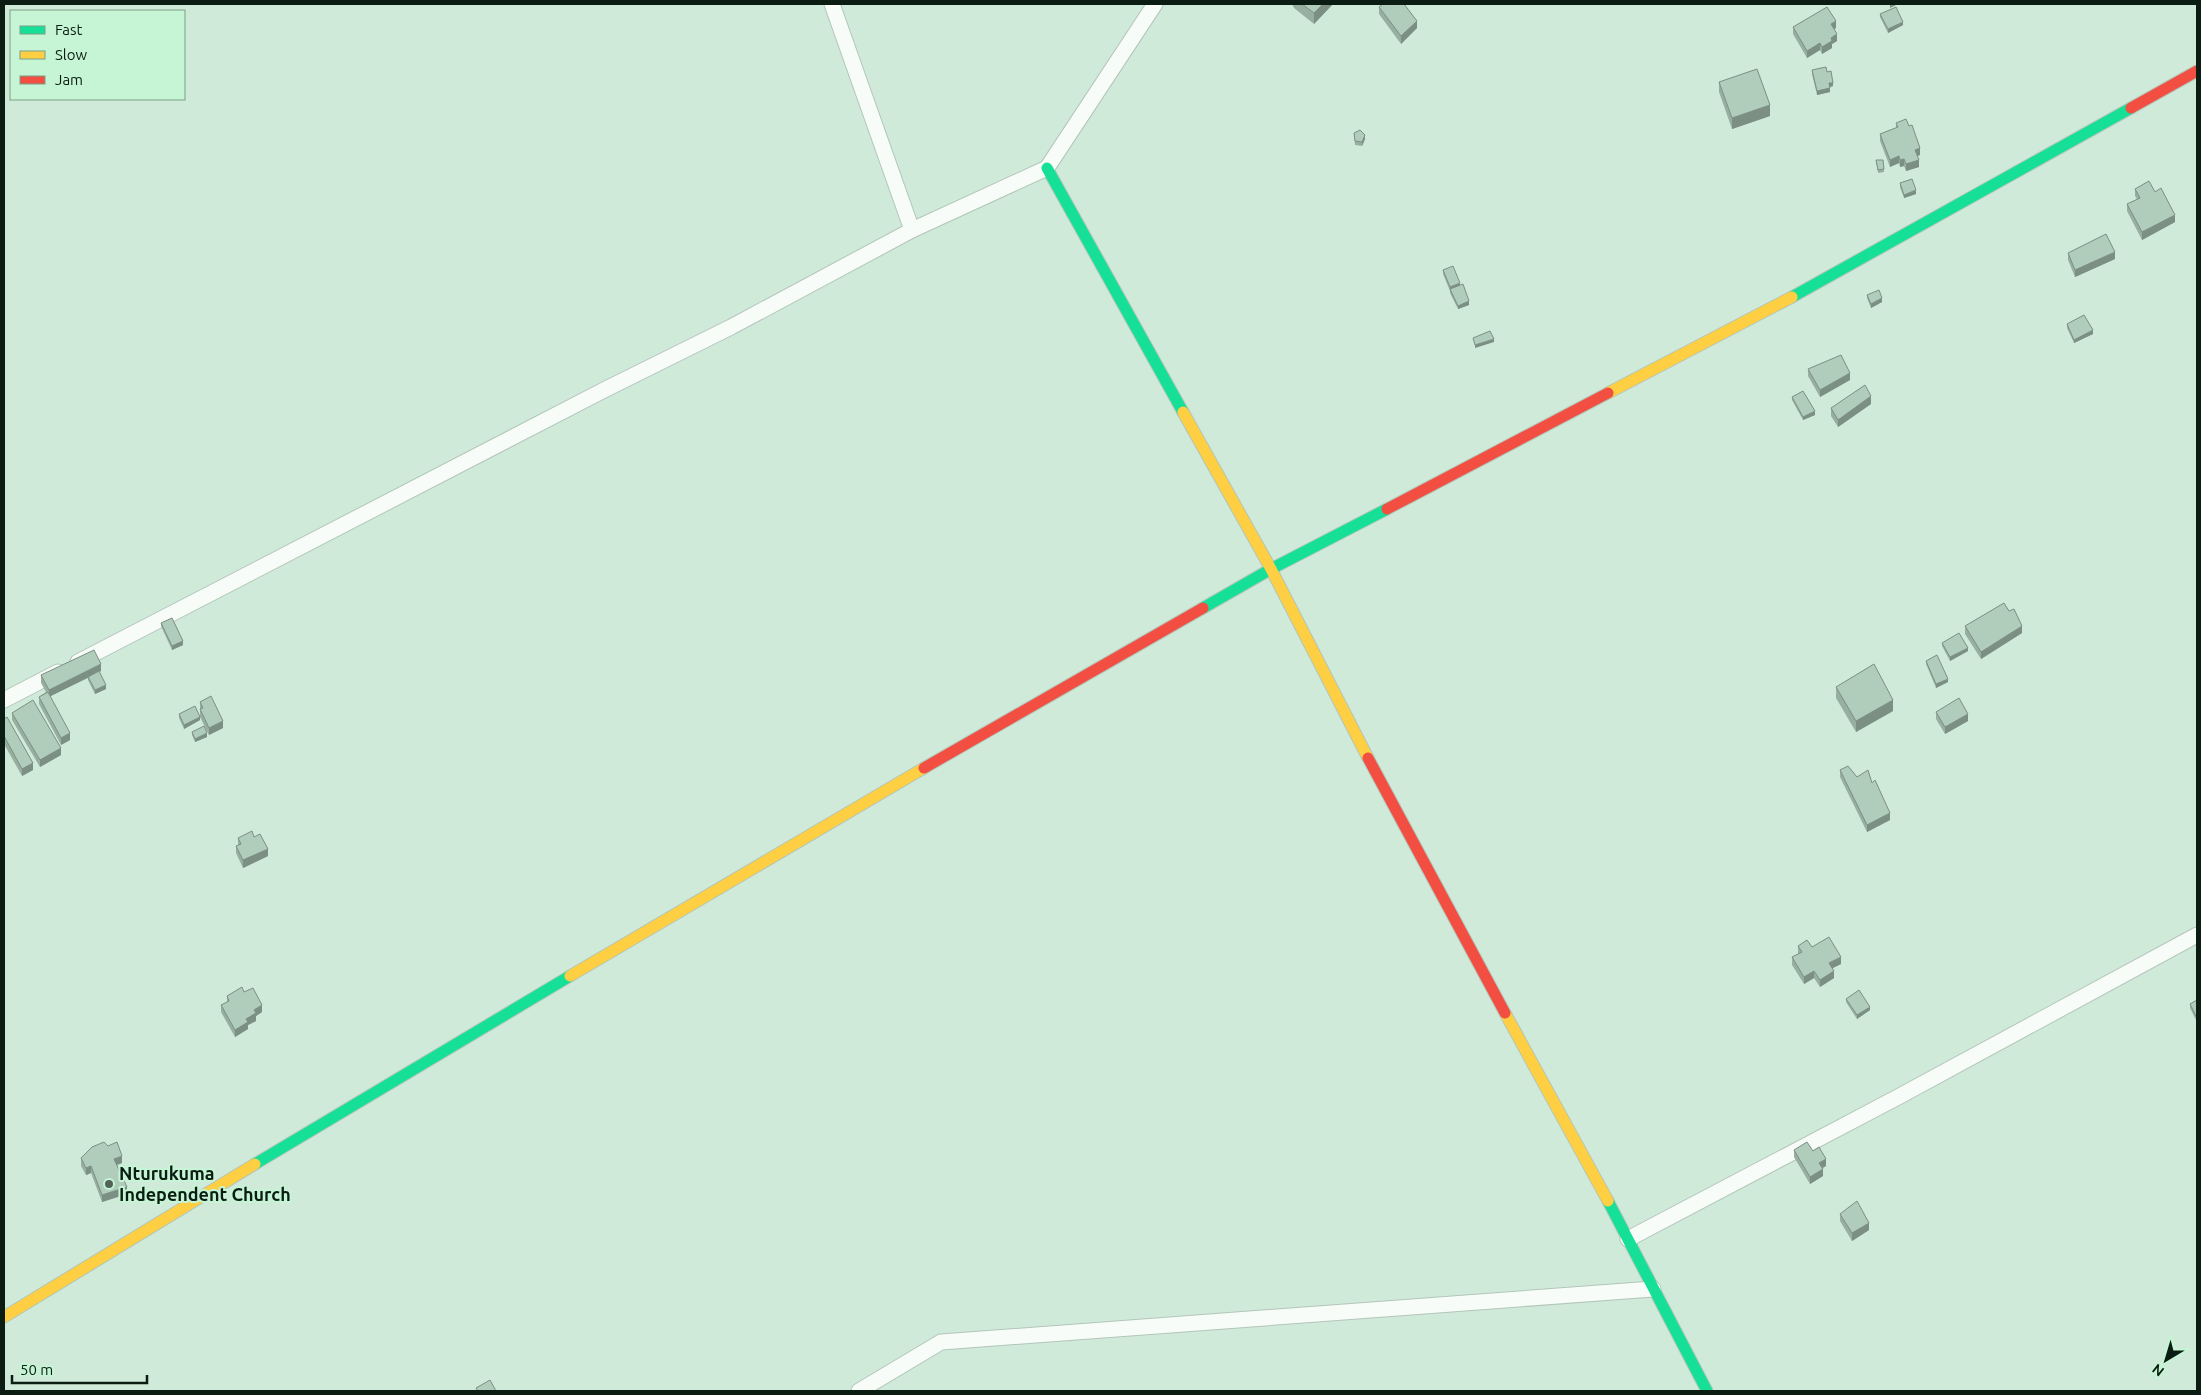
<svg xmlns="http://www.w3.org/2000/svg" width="2201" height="1395" viewBox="0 0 2201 1395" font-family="Ubuntu,sans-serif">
<rect width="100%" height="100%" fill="#d0ead9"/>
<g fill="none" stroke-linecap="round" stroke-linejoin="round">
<defs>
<g id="street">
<polyline points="832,4 912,230"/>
<polyline points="78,662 606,389 731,327 912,230 1047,168 1155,4"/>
<polyline points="4,700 58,672"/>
<polyline points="1628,1239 1898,1097 2197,935"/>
<polyline points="859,1391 941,1342 1653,1289"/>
</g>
<g id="fast">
<polyline points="1047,168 1183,412"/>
<polyline points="1792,297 2131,108"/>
<polyline points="1203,608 1271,569 1387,509"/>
<polyline points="255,1164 570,976"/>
<polyline points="1608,1201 1707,1391"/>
</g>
<g id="slow">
<polyline points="1608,393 1792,297"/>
<polyline points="1183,412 1271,569 1368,758"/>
<polyline points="570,976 924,768"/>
<polyline points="1505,1013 1608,1201"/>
<polyline points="4,1317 255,1164"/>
</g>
<g id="jam">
<polyline points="2131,108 2197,71"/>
<polyline points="1387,509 1608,393"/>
<polyline points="1368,758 1505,1013"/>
<polyline points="924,768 1203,608"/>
</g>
</defs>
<!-- street casing -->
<use href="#street" stroke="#b2c6b9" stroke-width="17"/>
<!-- fast casing -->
<use href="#fast" stroke="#b2c6b9" stroke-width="13"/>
<!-- slow casing -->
<use href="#slow" stroke="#b2c6b9" stroke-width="13"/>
<!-- jam casing -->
<use href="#jam" stroke="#b2c6b9" stroke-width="13"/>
<!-- street -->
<use href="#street" stroke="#f8fcf9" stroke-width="15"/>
<!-- fast -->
<use href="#fast" stroke="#16e098" stroke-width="11"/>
<!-- slow -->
<use href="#slow" stroke="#ffcf43" stroke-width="11"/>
<!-- jam -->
<use href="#jam" stroke="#f24e42" stroke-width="11"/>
</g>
<!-- wall -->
<g fill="#97afa0">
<polygon points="1292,4 1333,4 1314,24 1294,8"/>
<polygon points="1379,7 1417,28 1401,44 1379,14"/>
<polygon points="1880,14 1903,25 1888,33 1880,17"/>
<polygon points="1793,27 1836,28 1834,29 1837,41 1832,44 1832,48 1822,54 1820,50 1807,58 1793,34"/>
<polygon points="1812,70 1827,72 1833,86 1830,87 1830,92 1817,95 1812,74"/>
<polygon points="1719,82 1770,116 1732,129 1719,92"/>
<polygon points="1896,123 1920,155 1917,156 1919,167 1906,171 1904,166 1900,167 1899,163 1890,167 1880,141 1880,134 1896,128"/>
<polygon points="1354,133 1365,139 1362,146 1355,145"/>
<polygon points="1876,160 1884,169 1884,172 1878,173"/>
<polygon points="1900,183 1916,194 1904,198 1900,187"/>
<polygon points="2135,189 2155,192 2175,222 2142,240 2127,211 2127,204 2137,199 2135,196"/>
<polygon points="2068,253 2115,259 2075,277 2068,260"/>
<polygon points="1443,270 1460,285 1469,305 1458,309 1450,293 1450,291 1443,274"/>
<polygon points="1867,295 1882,302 1871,308 1867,298"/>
<polygon points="2067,324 2093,334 2074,343 2067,328"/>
<polygon points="1808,369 1850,380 1820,397 1808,376"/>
<polygon points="1792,397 1815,415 1803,420 1792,400"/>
<polygon points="1871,404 1838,427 1831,416 1831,408"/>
<polygon points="161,623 183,645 172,650 161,626"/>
<polygon points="1965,626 2022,633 1981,659 1965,634"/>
<polygon points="1942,643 1968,651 1950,661 1942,646"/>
<polygon points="1926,661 1948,682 1936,688 1926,664"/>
<polygon points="101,671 99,672 106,689 95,694 88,680 88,678 50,696 70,740 61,745 39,704 39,697 46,692 41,683 41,675"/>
<polygon points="1836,687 1893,711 1856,732 1836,698"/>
<polygon points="200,702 223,728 209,735 200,717 200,720 184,729 179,718 179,714 200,716"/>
<polygon points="1936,712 1968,721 1945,734 1936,719"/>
<polygon points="12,713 61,755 40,767 12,720"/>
<polygon points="4,719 33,770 22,776 4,744"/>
<polygon points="192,732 207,737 195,742 192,735"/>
<polygon points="1840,770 1857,777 1890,820 1867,832 1840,777"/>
<polygon points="254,837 268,856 243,868 236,853 236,846 238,846 238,838"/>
<polygon points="1798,946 1812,947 1841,964 1832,968 1834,978 1820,987 1814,978 1804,984 1792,965 1792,957 1798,954"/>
<polygon points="244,992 262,1012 256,1016 256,1021 248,1025 248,1029 235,1037 221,1012 221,1005 227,1002 227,996"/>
<polygon points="1846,999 1870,1010 1857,1019 1846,1002"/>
<polygon points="2197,1000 2197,1022 2190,1008 2190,1004"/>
<polygon points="1794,1150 1813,1151 1826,1166 1822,1168 1823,1176 1810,1184 1794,1157"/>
<polygon points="81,1158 122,1163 117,1165 127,1194 102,1202 91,1173 86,1175 81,1166"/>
<polygon points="1840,1214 1869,1230 1852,1241 1840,1221"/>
</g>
<!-- shaded-wall -->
<g fill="#7b8f82">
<polygon points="1323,4 1333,4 1314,24 1314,13"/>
<polygon points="1890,4 1898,4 1890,8"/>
<polygon points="1417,21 1417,28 1401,44 1401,36"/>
<polygon points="1836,21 1836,28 1831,31 1831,24"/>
<polygon points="1903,22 1903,25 1888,33 1888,29"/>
<polygon points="1837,34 1837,41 1832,44 1832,48 1822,54 1822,47 1831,38"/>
<polygon points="1820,43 1820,50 1807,58 1807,51"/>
<polygon points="1829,83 1833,83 1833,86 1829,87"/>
<polygon points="1830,88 1830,92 1817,95 1817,91"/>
<polygon points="1770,105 1770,116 1732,129 1732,118"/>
<polygon points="1365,135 1365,139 1362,146 1362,142"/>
<polygon points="1920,148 1920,155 1915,157 1915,150"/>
<polygon points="1899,156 1899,163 1890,167 1890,160"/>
<polygon points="1904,159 1904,166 1900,167 1900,160"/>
<polygon points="1919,160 1919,167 1906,171 1906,164"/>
<polygon points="1916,190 1916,194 1904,198 1904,195"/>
<polygon points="2175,215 2175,222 2142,240 2142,232"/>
<polygon points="2115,252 2115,259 2075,277 2075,270"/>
<polygon points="1460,283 1460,287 1450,289 1450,291 1450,287"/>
<polygon points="1882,298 1882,302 1871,308 1871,304"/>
<polygon points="1469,301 1469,305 1458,309 1458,306"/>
<polygon points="2093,330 2093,334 2074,343 2074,340"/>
<polygon points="1494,339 1494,342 1475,348 1475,345"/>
<polygon points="1850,373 1850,380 1820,397 1820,390"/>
<polygon points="1871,396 1871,404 1838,427 1838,420"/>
<polygon points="1815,411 1815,415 1803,420 1803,417"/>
<polygon points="2022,626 2022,633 1981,659 1981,652"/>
<polygon points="183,641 183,645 172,650 172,646"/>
<polygon points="1968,648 1968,651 1950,661 1950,657"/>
<polygon points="101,664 101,671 49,697 49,690"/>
<polygon points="1948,679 1948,682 1936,688 1936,684"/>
<polygon points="106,685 106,689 95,694 95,690"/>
<polygon points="1893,700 1893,711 1856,732 1856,721"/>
<polygon points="1968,714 1968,721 1945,734 1945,727"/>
<polygon points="200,717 200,720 184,729 184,725"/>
<polygon points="223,721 223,728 209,735 209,728"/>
<polygon points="70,733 70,740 61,745 61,738"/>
<polygon points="207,733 207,737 195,742 195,739"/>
<polygon points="61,748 61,755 40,767 40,760"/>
<polygon points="33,763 33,770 22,776 22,769"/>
<polygon points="1890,813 1890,820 1867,832 1867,825"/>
<polygon points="268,849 268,856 243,868 243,860"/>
<polygon points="1841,957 1841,964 1829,970 1829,963"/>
<polygon points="1814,971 1814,978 1804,984 1804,977"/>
<polygon points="1834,971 1834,978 1820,987 1820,980"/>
<polygon points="262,1005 262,1012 256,1016 256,1021 248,1025 248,1029 235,1037 235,1030 254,1010"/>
<polygon points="1870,1007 1870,1010 1857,1019 1857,1015"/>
<polygon points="122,1156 122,1163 114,1166 114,1159"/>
<polygon points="1826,1159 1826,1166 1819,1170 1819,1163"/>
<polygon points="91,1166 91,1173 86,1175 86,1168"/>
<polygon points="1823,1169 1823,1176 1810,1184 1810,1177"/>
<polygon points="127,1187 127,1194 102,1202 102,1195"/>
<polygon points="1869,1223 1869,1230 1852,1241 1852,1233"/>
</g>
<!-- building -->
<g fill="#b0ccba" stroke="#7b8f82">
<polygon points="1302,4 1323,4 1314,13"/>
<polygon points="1383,4 1404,4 1417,21 1401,36 1379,7"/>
<polygon points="1827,7 1836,21 1831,24 1837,34 1831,38 1832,41 1822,47 1820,43 1807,51 1793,27"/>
<polygon points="1896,7 1903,22 1888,29 1880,14"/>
<polygon points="1826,67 1827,72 1831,71 1833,83 1829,83 1830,88 1817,91 1812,70"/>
<polygon points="1757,69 1770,105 1732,118 1719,82"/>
<polygon points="1906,119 1909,126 1912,125 1920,148 1915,150 1919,160 1906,164 1904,159 1900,160 1899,156 1890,160 1880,134 1898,127 1896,123"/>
<polygon points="1360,130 1365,135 1362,142 1355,141 1354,133"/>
<polygon points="1876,160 1883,160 1884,169 1878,170"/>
<polygon points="1912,179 1916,190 1904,195 1900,183"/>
<polygon points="2149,181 2155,192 2161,188 2175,215 2142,232 2127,204 2140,198 2135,189"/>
<polygon points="2106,234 2115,252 2075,270 2068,253"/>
<polygon points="1453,266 1460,283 1450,287 1443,270"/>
<polygon points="1463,284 1469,301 1458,306 1450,289"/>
<polygon points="1879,290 1882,298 1871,304 1867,295"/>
<polygon points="2084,315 2093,330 2074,340 2067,324"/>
<polygon points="1490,331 1494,339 1475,345 1473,338"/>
<polygon points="1841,355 1850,373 1820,390 1808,369"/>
<polygon points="1865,385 1871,396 1838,420 1831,408"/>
<polygon points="1803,391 1815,411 1803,417 1792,397"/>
<polygon points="2004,603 2009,611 2014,609 2022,626 1981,652 1965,626"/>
<polygon points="172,618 183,641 172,646 161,623"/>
<polygon points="1959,633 1968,648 1950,657 1942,643"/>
<polygon points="94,650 101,664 49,690 41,675"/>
<polygon points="1937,655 1948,679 1936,684 1926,661"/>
<polygon points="1874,664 1893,700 1856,721 1836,687"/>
<polygon points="99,671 106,685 95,690 88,677"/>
<polygon points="48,692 70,733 61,738 39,697"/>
<polygon points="211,696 223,721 209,728 200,709 203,708 200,702"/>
<polygon points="1959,698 1968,714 1945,727 1936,712"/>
<polygon points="33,700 61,748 40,760 12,713"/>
<polygon points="195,706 200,717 184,725 179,714"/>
<polygon points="7,717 33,763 22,769 4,736 4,719"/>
<polygon points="204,726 207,733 195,739 192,732"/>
<polygon points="1848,766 1857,777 1868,770 1872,783 1875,780 1890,813 1867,825 1840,770"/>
<polygon points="252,831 254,837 260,834 268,849 243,860 236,846 241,844 238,838"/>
<polygon points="1829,937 1841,957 1829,963 1834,971 1820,980 1814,971 1804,977 1792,957 1802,952 1798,946 1807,940 1812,947"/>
<polygon points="242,987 244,992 253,988 262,1005 254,1010 256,1013 246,1019 248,1022 235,1030 221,1005 229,1001 227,996"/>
<polygon points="1859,990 1870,1007 1857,1015 1846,999"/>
<polygon points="2197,1000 2197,1018 2190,1004"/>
<polygon points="104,1142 108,1146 117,1142 122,1156 114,1159 127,1187 102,1195 91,1166 86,1168 81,1158 92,1147"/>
<polygon points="1807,1142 1813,1151 1819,1147 1826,1159 1819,1163 1823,1169 1810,1177 1794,1150"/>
<polygon points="1857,1201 1869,1223 1852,1233 1840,1214"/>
<polygon points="490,1380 496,1391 478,1391 476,1388"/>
</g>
<!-- markers -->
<circle fill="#506558" stroke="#c6f5d5" stroke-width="2" cx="109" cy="1184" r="5"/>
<g text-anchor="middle" stroke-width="4" stroke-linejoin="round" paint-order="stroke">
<!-- poi labels -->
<g font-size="18" font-weight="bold" fill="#0b1d12" stroke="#c6f5d5" text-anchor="start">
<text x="119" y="1180">Nturukuma<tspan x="119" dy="21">Independent Church</tspan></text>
</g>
</g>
<!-- border -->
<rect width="2201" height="1395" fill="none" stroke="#0b1d12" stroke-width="10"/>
<!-- legend -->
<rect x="10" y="10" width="175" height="90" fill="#c6f5d5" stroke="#7b9f87"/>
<rect x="20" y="26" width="25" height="8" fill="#16e098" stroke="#7b9f87"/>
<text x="55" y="35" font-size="15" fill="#0b1d12">Fast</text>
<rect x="20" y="51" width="25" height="8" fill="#ffcf43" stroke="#7b9f87"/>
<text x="55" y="60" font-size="15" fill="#0b1d12">Slow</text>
<rect x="20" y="76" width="25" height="8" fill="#f24e42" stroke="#7b9f87"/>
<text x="55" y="85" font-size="15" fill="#0b1d12">Jam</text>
<!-- north arrow -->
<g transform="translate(2166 1360) rotate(218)" stroke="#c6f5d5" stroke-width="4" paint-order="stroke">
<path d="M0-4L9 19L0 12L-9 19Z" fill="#0b1d12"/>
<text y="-8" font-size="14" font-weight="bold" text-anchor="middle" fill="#0b1d12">N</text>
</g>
<!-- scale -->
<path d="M12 1375v8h135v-8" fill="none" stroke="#0b1d12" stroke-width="2.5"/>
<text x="20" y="1375" font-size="15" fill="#0b1d12" stroke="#c6f5d5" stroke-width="4" paint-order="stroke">50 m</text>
</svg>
